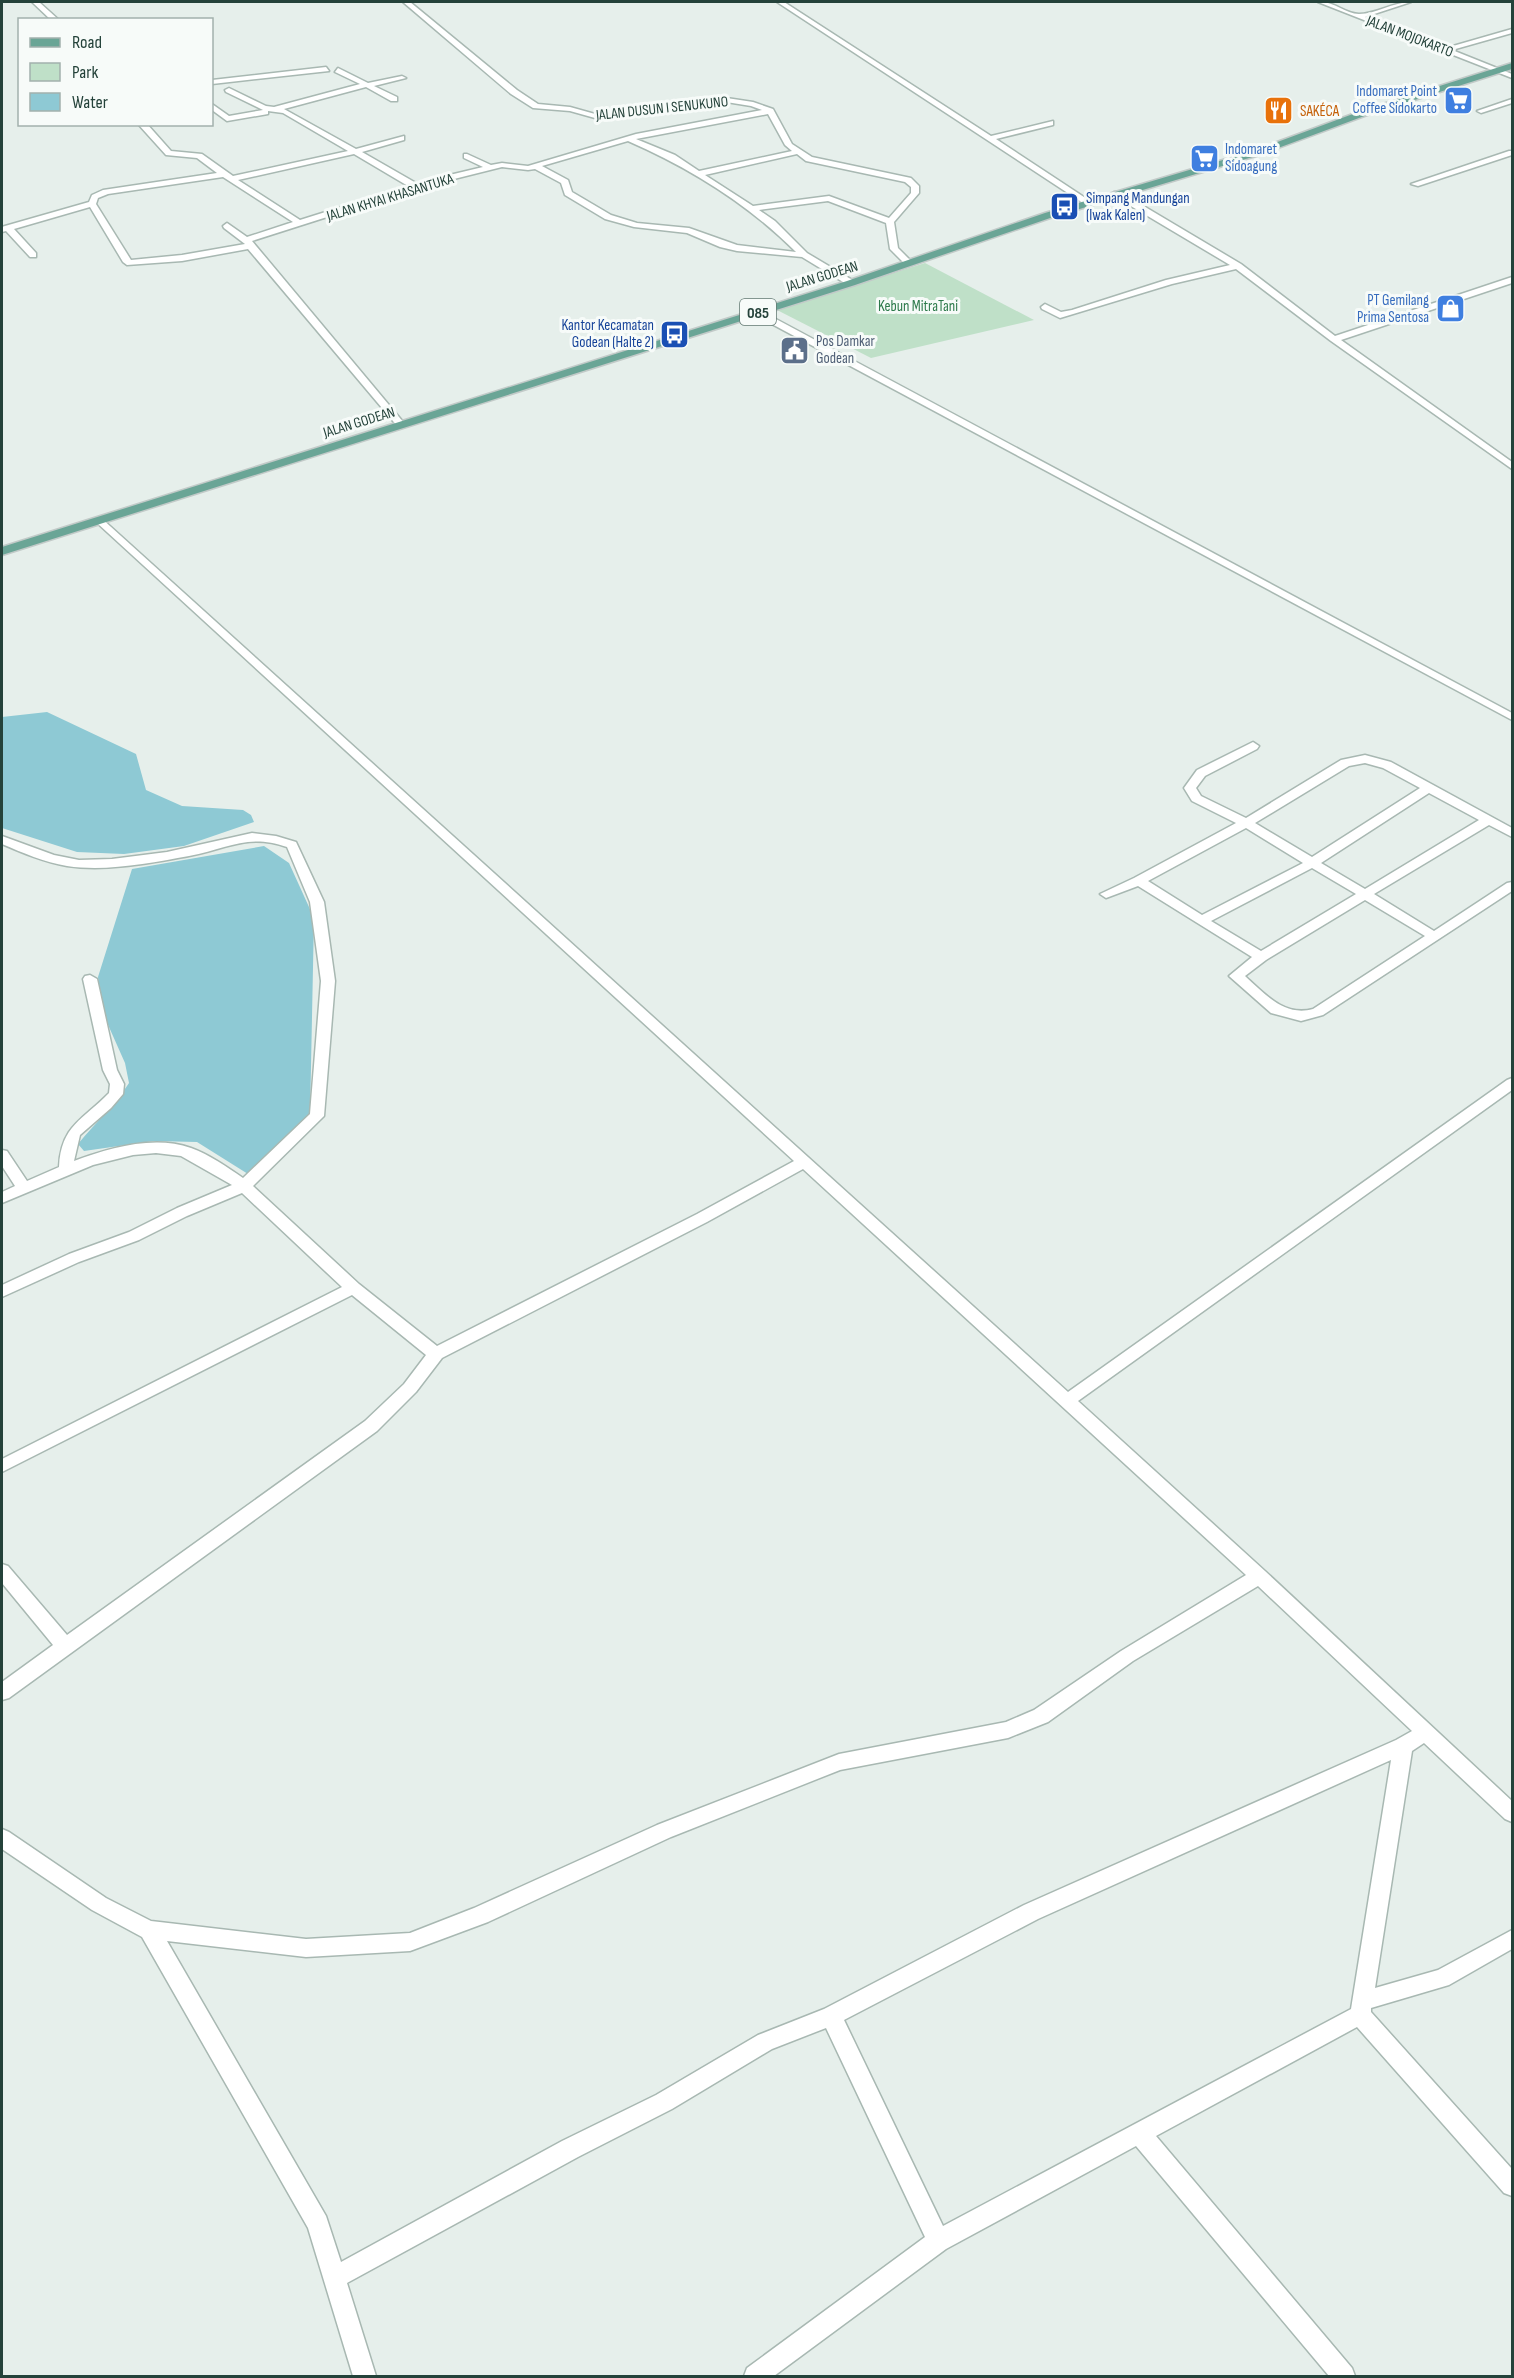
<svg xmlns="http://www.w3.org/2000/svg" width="1514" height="2378" viewBox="0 0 1514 2378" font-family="'Sofia Sans Condensed',sans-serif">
<rect width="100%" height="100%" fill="#e6efeb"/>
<!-- green -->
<polygon fill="#bfe0c8" points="925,263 1034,320 871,358 777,310"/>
<!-- water -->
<g fill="#8ec9d4">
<polygon points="47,712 136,754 146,790 182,806 243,810 251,815 254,822 184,846 124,854 77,852 2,828 2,717"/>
<path d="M264,846l25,17 25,55 -4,198 -62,58 -51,-32 -43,-1 -70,10 -6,-7c18,-22 36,-37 51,-61l-4,-20 -24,-54 -3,-32 34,-108z"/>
</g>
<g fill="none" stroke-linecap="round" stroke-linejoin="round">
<defs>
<g id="street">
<polygon points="32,2 39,2 59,20 51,20"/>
<path d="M403,2h7l107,88 21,14 32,3 25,7 125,-17 33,5 20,7 19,35 20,13 99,21 8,8v7l-25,29 4,26 15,15 -7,2 -16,-16 -4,-26 -58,-22 -69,9 16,11 32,32 47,28v4h-6l-46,-28 -65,-6 -17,-4 -33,-14 -53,-6 -29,-8 -40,-24 -4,-12 -26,-14 -7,1 -26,-3 -84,21 -166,53 152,182v4h-6l-150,-178 -66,12 -55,4 -4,-3 -33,-55 -76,22 22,24v4h-6l-24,-26 -4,1v-5l3,-1 84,-24 3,-7 11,-5 114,-17 -20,-15 -31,-3 -28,-31h9l24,27 31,3 31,22 115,-25 -65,-38 -15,-2v3l-41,7 -15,-11v-6l17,12 34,-6 -37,-18 -1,-2 4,-2 37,18 8,1 86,-23 -25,-12 3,-4 30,15 34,-7 4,2 -32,8 23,11v4h-6l-25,-14 -82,22 72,40 48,-13v4l-42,12 54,31 67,-16 -19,-9v-4h3l24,11 11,-2 26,3 108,-32 126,-24 -11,-4 -31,-5 -125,17 -25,-7 -37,-3 -22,-14zM768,114l17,31 7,6 -93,20 -24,-16 -39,-16zM628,141c62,27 120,63 168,111l-59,-7 -48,-17 -52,-5 -26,-8 -39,-23 -4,-12 -26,-14zM354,154l54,32 -108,34 -62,-40zM797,154l9,7 99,21 6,5v6l-22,25 -60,-22 -76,10 -48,-31zM223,177l70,45 -46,15 -20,-14 -4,3 1,2 21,16 -63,11 -51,5 -35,-56 2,-6 10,-4z"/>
<polygon points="777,2 784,2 991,136 1053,121 1053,125 996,139 1093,203 1086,205"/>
<path d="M1318,2c14,-2 27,12 41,12 17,0 34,-12 52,-12l-46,15 81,31 66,-19v4l-60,17 60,24v4z"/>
<polygon points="326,67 329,71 212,84 212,80"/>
<polygon points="1512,99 1512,103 1481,113 1477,111"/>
<polygon points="1509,151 1512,151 1512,155 1418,186 1411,184"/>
<polygon points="1114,192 1120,192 1241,264 1335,336 1512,277 1512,283 1341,340 1512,462 1512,469 1331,341 1236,269 1172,284 1060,318 1042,309 1041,307 1045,304 1061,312 1072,310 1166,280 1230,265 1114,196"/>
<polygon points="753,310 759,310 1512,713 1512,720 753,314"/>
<path d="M100,517l968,875 439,-312 5,-2v12l-434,311 187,170 247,230v21l-7,-3 -81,-76 -12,8 -37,237 63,-18 74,-40v19l-63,36 -78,23v4l141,157v27l-8,-3 -147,-166 -201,109 196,232 3,8h-26l-193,-230 -190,103 -172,127h-30l3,-8 178,-131 -99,-209 -54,21 -100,60 -94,48 -231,126 29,93h-23l-45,-148 -166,-291 -50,-27 -90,-61v-20l7,3 97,66 45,23 155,18 104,-6 64,-25 183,-83 182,-71 167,-32 28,-12 87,-59 125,-76 -443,-406 -96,53 -265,136 -26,34 -39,39 -368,267 -7,2v-18l51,-37 -51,-62v-19l6,2 59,69 298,-214 39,-37 22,-29 -74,-60 -350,177v-13l340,-172 -100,-94 -55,23 -48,24 -60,22 -77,35v-12l67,-31 60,-22 48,-24 55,-23 -51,-29 -25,-3 -23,2 -40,10 -91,38v-11l13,-6 -13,-20v-16l5,1 20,30 32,-14c2,-42 24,-47 50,-74l1,-9 -7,-14 -20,-91 2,-3 5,-1 7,4 20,91 7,14 -1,10 -12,14 -31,27 -6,26c35,-13 80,-26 117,-13 19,7 36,19 52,30l67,-64 11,-133 -11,-79 -23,-55c-40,-14 -60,2 -98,9 -39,7 -83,16 -122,10 -23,-4 -44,-13 -65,-22v-8l52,19 25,5 33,-1 55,-7 85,-19 24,3 20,6 28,60 11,79 -11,135 -71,70 106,98 78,62 260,-132 97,-53 -698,-639 -1,-2zM1258,1586l154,145 -16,9 -372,165 -200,104 -66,26 -102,60 -94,46 -221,121 -15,-46 -159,-275 139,16 104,-6 78,-29 183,-85 169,-67 168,-32 40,-16 85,-61zM1391,1760l-40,249 -408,217 -99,-206 194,-101z"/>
<path d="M1253,742l6,4 -2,3 -52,27 -9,12 5,8 45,22 95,-58 24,-5 26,7 121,66v9l-23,-12 -115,69 60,37 73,-48 5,-1v9l-189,124 -22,6 -30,-8 -42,-37 23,-19 -114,-71 -32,12 -6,-4 34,-16 102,-55 -44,-22 -8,-13 13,-18zM1365,763l18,5 37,20 -108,69 -57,-34 94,-57zM1429,793l50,27 -114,69 -44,-26zM1246,828l57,35 -101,52 -54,-34zM1312,868l44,26 -95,57 -50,-30zM1365,900l60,36 -112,73c-29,8 -48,-15 -68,-33l21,-16z"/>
</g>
<polygon id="primary" points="1512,63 1512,69 1367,115 1259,155 1053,217 855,285 2,555 2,547 847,281 1045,213 1253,151 1361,111"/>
</defs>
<!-- street casing -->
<use href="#street" stroke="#a8b8b2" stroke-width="3"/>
<!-- primary casing -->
<use href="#primary" stroke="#c2cac8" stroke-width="3"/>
<!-- street -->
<use href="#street" fill="#fff" fill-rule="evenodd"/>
<!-- primary -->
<use href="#primary" fill="#6aa596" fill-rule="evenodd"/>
</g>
<!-- icons -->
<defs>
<symbol id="supermarket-square" viewBox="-11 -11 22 22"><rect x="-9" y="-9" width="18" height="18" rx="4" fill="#3f7fe0" stroke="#f7fbf9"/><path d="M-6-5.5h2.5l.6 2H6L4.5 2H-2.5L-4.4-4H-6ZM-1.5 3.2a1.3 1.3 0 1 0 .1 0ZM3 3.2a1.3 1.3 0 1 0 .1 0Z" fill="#fff"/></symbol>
<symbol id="restaurant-square" viewBox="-11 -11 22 22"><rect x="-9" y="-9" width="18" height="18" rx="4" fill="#e8710a" stroke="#f7fbf9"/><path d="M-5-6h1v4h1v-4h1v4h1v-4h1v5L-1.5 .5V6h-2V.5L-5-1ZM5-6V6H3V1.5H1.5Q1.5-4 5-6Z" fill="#fff"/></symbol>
<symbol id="bus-square" viewBox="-11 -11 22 22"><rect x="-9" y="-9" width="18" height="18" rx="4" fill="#1a4fb4" stroke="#f7fbf9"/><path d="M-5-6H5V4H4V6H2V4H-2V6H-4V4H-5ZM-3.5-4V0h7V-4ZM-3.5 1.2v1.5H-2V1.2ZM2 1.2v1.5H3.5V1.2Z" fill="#fff"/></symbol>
<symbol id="shop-square" viewBox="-11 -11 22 22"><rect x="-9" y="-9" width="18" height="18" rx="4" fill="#3f7fe0" stroke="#f7fbf9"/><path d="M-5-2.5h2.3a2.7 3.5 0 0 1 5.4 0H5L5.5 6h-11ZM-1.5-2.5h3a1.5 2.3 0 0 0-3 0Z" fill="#fff"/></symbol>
<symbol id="civic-square" viewBox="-11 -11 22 22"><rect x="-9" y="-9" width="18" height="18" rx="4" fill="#5c6f8a" stroke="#f7fbf9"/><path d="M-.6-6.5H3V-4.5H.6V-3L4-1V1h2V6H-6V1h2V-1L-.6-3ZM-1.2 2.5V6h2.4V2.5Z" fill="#fff"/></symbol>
</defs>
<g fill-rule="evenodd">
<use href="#supermarket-square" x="1442" y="84" width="33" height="33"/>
<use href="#restaurant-square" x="1262" y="94" width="33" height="33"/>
<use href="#supermarket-square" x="1188" y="142" width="33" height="33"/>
<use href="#bus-square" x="1048" y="190" width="33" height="33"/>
<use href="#shop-square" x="1434" y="292" width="33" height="33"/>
<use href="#bus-square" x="658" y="318" width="33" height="33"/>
<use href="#civic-square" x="778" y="334" width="33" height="33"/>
</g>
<g text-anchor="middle" stroke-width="6" stroke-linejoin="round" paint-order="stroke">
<!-- far-street labels -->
<g font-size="15" fill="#24423a" stroke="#f7fbf9">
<text transform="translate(1410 36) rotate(21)" y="5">JALAN MOJOKARTO</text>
<text transform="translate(662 108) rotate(-6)" y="5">JALAN DUSUN I SENUKUNO</text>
<text transform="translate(390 197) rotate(-17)" y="5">JALAN KHYAI KHASANTUKA</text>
<text transform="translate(822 276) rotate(-17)" y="5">JALAN GODEAN</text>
<text transform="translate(359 422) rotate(-17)" y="5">JALAN GODEAN</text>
</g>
<!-- far-shop labels -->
<g font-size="15" fill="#366cbe" stroke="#f7fbf9" text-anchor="end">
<text x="1437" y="96">Indomaret Point<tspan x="1437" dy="17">Coffee Sidokarto</tspan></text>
<text x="1225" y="154" text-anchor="start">Indomaret<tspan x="1225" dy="17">Sidoagung</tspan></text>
<text x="1429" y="305">PT Gemilang<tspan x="1429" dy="17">Prima Sentosa</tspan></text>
</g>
<!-- far-food labels -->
<g font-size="15" fill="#c56008" stroke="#f7fbf9" text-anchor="start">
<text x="1300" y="116">SAKÉCA</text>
</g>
<!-- far-transit labels -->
<g font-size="15" fill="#164399" stroke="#f7fbf9" text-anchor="start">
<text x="1086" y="203">Simpang Mandungan<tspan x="1086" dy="17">(Iwak Kalen)</tspan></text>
<text x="654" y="330" text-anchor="end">Kantor Kecamatan<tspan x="654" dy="17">Godean (Halte 2)</tspan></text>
</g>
<!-- far-park labels -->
<g font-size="15" fill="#2d7a4b" stroke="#f7fbf9">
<text x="918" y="311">Kebun MitraTani</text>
</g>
<!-- far-service labels -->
<g font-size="15" fill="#4e5e75" stroke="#f7fbf9" text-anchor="start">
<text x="816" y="346">Pos Damkar<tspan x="816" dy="17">Godean</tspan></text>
</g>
<!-- shield labels -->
<rect fill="#f7fbf9" stroke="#637a73" stroke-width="1.5" x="740" y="299" width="36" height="26" rx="4.5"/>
<g font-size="16" font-weight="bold" fill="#24423a">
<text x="758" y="318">085</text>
</g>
</g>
<!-- border -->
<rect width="1514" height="2378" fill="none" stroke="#24423a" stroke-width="6"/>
<!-- legend -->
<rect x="18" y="18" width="195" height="108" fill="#f7fbf9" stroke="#a3b1ad" stroke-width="1.5"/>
<rect x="30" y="38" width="30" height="9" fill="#6aa596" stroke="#a3b1ad" stroke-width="1.5"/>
<text x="72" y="48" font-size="18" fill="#24423a">Road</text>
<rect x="30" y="63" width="30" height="18" fill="#bfe0c8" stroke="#a3b1ad" stroke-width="1.5"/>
<text x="72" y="78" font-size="18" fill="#24423a">Park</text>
<rect x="30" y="93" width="30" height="18" fill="#8ec9d4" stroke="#a3b1ad" stroke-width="1.5"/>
<text x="72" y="108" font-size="18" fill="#24423a">Water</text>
</svg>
